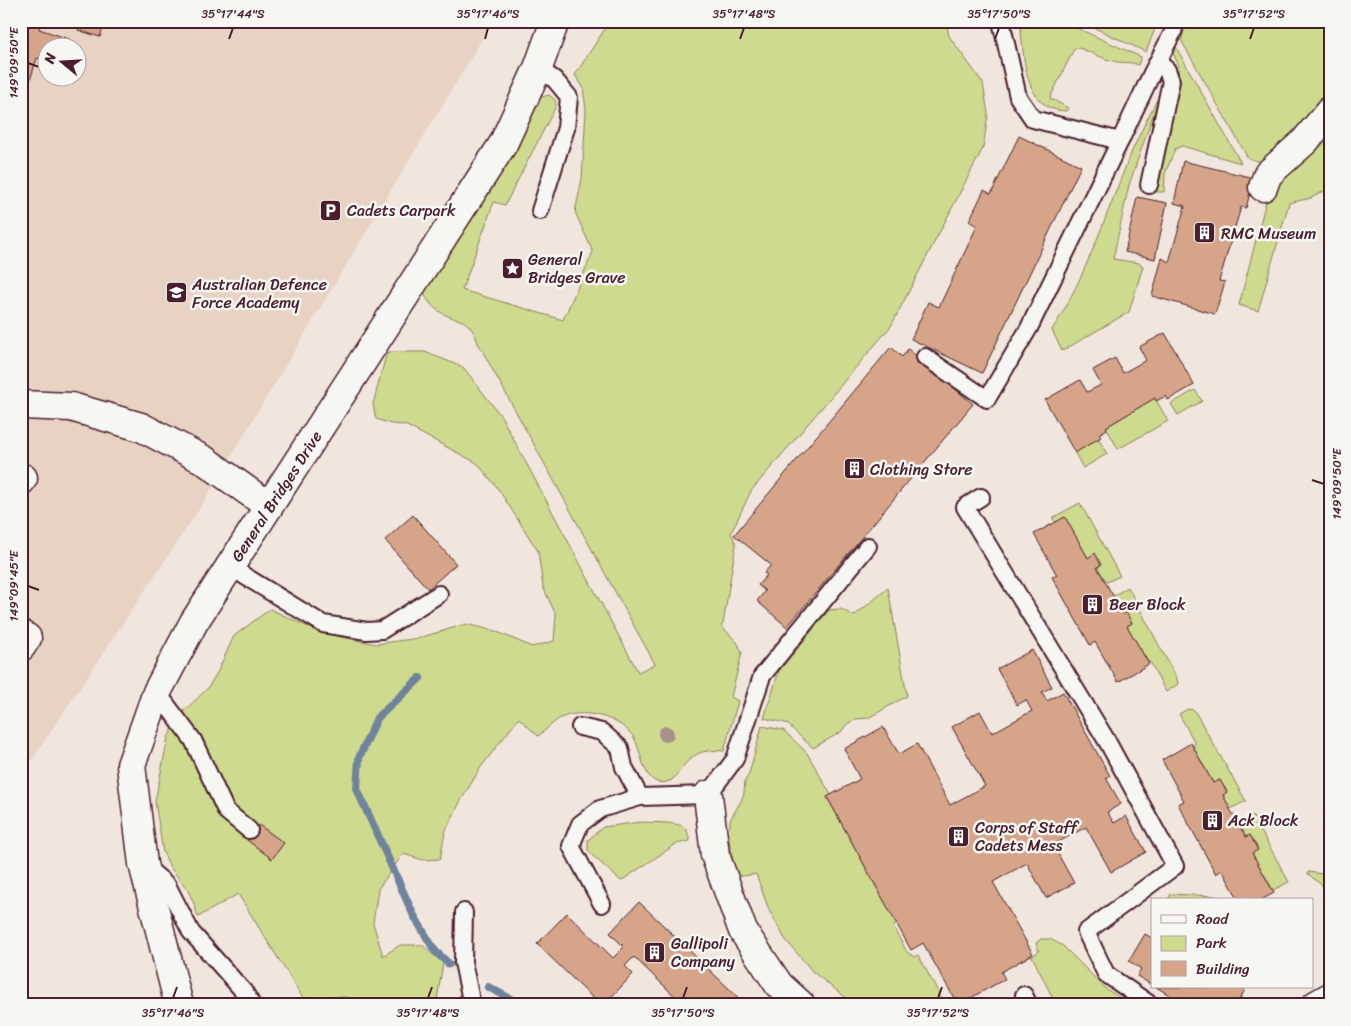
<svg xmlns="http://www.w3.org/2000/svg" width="1351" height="1026" viewBox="0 0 1351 1026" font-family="Sriracha,sans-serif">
<rect width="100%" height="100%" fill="#f0e6dd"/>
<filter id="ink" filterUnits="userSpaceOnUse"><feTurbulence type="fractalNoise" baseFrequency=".02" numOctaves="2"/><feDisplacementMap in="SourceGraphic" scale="10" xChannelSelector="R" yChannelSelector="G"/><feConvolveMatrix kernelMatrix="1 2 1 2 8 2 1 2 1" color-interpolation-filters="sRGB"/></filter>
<g filter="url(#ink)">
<!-- built -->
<path fill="#e8d2c4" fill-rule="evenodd" d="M21,21h472l-293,487 -179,268zM48,48h30v30h-30z"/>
<!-- green -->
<g fill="#cedb8e" stroke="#8c7d5c">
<path d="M610,21h336l3,15 34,47 5,31 -5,34 -92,178 -140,165 -20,42 5,11 -13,80 -2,2 16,16 5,10 -11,45 7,4 -14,50c-31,-3 -34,8 -52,29 -30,14 -29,-30 -39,-44 -15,-20 -53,-29 -74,-17 -7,4 -14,12 -21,17l-19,-18 -38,49 -21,35 -15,30 -5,27 -17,1 -20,-6 -25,35 -5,34 10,33 17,-11h22l21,18 -6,37 1,5h-69l-24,-8 -42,1 -65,-104 -40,23 -5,-16 -6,-12 -17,-22 -7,-15 -8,-51 13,-63 11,-22 29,-28 10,-17 16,-35 36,-27 51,24 55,11 43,-6 47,-14 29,7 37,16 22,-6 2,-26 -13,-28 -5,-36 -39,-61 -22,-27 -72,-38 -14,-1 -15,-5 -3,-15 14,-52h38l38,15 38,49 137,256 17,-8 -177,-321c-10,-31 -22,-18 -42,-34 -5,-3 -9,-11 -13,-16l2,-12 113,-183 11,-3 6,5 1,6 -51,99 -11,-3 -32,88 101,30 30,-68 -18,-40 7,-33 4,-69 -3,-23 -8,-12z"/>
<path d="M1020,21h41l80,36 -3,8 -5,-2 -16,-1 -11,-3 -27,-11 -5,1 -24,49 18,10 -2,3c-44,0 -42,-58 -46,-90z"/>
<polygon points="1080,21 1105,21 1110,23 1158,21 1146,52"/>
<polygon points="1185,21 1330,21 1330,105 1268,162 1260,162 1248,158 1181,40 1185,29"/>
<polygon points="1176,47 1241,163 1182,146 1175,149 1165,174 1164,192 1155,192 1179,86 1178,64 1173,53"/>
<path d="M1161,92l-32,93 -16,74 26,4 4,3 -14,46 -67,39 -10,-21c35,-55 55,-119 80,-179 9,-20 19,-40 29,-59z"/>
<polygon points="1330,121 1330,188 1311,198 1289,203 1258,311 1239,305 1267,197"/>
<polygon points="1195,390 1202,401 1178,415 1171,404"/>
<polygon points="1155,398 1168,421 1118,449 1106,427"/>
<polygon points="1098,438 1107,454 1083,468 1075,453"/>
<polygon points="1080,503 1120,576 1107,582 1097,567 1101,565 1095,554 1088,558 1065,517 1056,522 1052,518"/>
<polygon points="1128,587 1177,679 1178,684 1166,692 1150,662 1148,662 1127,626 1132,623 1126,613 1123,614 1113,596"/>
<polygon points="888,588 907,696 868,718 856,719 847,724 841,732 813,748 786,723 764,718 779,671 829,610 841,609 854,616"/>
<polygon points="1188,709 1194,710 1246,801 1230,809 1223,795 1227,792 1220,780 1213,783 1193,746 1195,743 1179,714"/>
<polygon points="762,726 783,730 807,753 831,795 827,797 897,924 893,927 907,952 914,957 918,955 941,997 939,1005 856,1005 845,997 813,972 785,939 769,910 756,874 736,877 729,840 730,820 741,801 744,793 745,781 749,774"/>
<polygon points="1252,815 1289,882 1273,890 1252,853 1258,849 1250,835 1246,837 1238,823"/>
<path d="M641,822c10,1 39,-1 45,7 2,3 3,8 4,12l-14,3 -55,37 -29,-26 -4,-5v-10l15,-13z"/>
<polygon points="1308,872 1322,874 1330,872 1330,892 1308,874"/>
<polygon points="1171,894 1215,896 1218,900 1168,900"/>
<polygon points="1041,939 1050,939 1063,946 1106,989 1131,1005 1056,1005 1032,956 1039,951 1036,943"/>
</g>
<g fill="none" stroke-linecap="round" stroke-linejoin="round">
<!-- stream -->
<g stroke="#6f839c" stroke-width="8">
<polyline points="420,678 377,718 359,758 357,789 413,914 435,951 449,964"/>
<polyline points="488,987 522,1005"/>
</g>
</g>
<!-- building -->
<g fill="#d6a589" stroke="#4a1f2b">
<polygon points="21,21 41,23 39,29 69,39 67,48 48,48 48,61 37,58 21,109"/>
<polygon points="81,21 105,21 100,37 78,30"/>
<polygon points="1019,136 1081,166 982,373 911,339 928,302 939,307 977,226 969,221 984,190 991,194"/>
<polygon points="1183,161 1254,178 1246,208 1241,207 1219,281 1225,282 1215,314 1152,296 1162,258 1169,262 1185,206 1174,203"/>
<polygon points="1137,197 1167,203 1155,259 1125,252"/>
<polygon points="1165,333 1194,385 1168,400 1166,396 1156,401 1155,398 1106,427 1107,429 1099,434 1101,437 1075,453 1045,400 1080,380 1087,392 1101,385 1093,370 1115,358 1123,373 1146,360 1139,347"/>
<polygon points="891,347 902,357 908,349 973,404 787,627 757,601 765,591 758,585 767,575 764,573 771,565 734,535"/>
<polygon points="413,515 456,564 428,589 385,540"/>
<polygon points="1065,517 1088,558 1095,553 1101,565 1097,567 1123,614 1126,612 1132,623 1127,626 1149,664 1118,682 1095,642 1090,645 1052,577 1057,575 1034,534"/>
<polygon points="1032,650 1052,687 1042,692 1047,701 1063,692 1110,776 1106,778 1121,804 1107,812 1114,823 1126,816 1146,852 1111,872 1086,827 1053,845 1074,883 1046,898 1027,863 993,882 1033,954 1001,972 1005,979 958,1005 923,943 911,950 827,797 860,779 844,749 883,727 899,754 917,744 950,805 985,786 952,727 980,711 992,733 1032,711 1026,700 1017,705 997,669"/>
<polygon points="1191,743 1213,783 1220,780 1227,792 1223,795 1230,809 1246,837 1250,835 1258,850 1252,853 1274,893 1261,900 1239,900 1222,870 1216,874 1178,804 1184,801 1162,760"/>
<polygon points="259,825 284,843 272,859 247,840"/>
<polygon points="639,902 746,1005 684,1005 634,957 625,966 633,974 604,1005 600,1005 537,944 567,913 613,958 624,947 610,933"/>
<polygon points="1145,934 1152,938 1152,985 1137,976 1141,969 1129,961"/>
<polygon points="1156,987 1240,987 1245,990 1236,1005 1186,1005"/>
</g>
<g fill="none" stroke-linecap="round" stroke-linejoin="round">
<defs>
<g id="lane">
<polyline points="1001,21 1018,97 1033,119 1120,141 1152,73 1173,32 1176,21"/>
<polyline points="538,68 555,80 569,97 566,128 540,211"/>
<polyline points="1149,185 1171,81 1167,70 1158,62"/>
<polyline points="925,357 987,399 1029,328 1120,141"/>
<polyline points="981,497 965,507 1107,741 1175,866 1086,932 1106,974 1151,1005"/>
<polyline points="230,567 323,624 367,631 382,630 439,594"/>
<polyline points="157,692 193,740 226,811 249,830"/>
<polyline points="580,727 602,732 620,748 624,767 640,797"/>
<polyline points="145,866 167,885 191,932 245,993 252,1005"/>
<polyline points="602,904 571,846 580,824 600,809 640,797 708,795 735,759 762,676 868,546"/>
<polyline points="464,912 463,962 472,1005"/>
<polyline points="1024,995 1029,1005"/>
</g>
<g id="street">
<polyline points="1263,187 1268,174 1305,141 1330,111"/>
<polyline points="21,405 71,407 141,427 204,460 269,506"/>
<polyline points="21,481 23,478"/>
<polyline points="21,634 27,638 21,647"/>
<polyline points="708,795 715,855 743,931 779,985 801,1005"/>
<polyline points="179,1005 143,864 131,765 157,692 194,622 503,144 538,68 555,21"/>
<polyline points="1316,1005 1330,997"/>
</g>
</defs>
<!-- lane casing -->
<use href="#lane" stroke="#4a1f2b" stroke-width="20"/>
<!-- street casing -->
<use href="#street" stroke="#4a1f2b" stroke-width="31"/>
<!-- lane -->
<use href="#lane" stroke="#f6f6f2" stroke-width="16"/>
<!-- street -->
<use href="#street" stroke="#f6f6f2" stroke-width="28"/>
</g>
<!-- trees -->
<circle fill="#a79289" cx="666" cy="734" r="8"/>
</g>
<!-- ticks -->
<path fill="none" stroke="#4a1f2b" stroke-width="2" d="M229,39l4,-11M485,39l3,-11M740,39l4,-11M995,39l4,-11M1250,39l4,-11M28,63l11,4M1312,480l12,4M28,586l11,4M173,998l4,-11M428,998l4,-11M683,998l4,-11M938,998l4,-11"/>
<!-- icons -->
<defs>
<symbol id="parking-square" viewBox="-11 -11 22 22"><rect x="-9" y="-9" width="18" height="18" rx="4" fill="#4a1f2b" stroke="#f6f6f2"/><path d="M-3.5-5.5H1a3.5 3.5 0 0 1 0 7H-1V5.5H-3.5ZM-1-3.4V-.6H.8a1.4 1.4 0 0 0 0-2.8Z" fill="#fff"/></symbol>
<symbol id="building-square" viewBox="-11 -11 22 22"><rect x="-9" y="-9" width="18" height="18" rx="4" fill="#4a1f2b" stroke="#f6f6f2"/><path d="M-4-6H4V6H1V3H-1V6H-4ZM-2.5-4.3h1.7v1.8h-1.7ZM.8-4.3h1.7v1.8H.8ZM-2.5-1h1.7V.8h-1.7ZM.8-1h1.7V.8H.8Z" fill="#fff"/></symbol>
<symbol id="sight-square" viewBox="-11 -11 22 22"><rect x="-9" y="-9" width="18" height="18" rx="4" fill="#4a1f2b" stroke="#f6f6f2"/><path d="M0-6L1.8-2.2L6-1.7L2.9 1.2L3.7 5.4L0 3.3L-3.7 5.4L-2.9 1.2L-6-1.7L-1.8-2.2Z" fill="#fff"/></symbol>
<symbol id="university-square" viewBox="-11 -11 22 22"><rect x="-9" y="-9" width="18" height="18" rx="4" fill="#4a1f2b" stroke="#f6f6f2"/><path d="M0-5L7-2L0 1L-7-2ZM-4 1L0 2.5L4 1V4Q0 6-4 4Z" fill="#fff"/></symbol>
</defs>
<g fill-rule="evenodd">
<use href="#parking-square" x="318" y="198" width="25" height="25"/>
<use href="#building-square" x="1192" y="220" width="25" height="25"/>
<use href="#sight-square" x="500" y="256" width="25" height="25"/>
<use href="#university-square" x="164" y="280" width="25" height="25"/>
<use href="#building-square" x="842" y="456" width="25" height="25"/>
<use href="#building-square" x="1080" y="592" width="25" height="25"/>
<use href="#building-square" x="1200" y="808" width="25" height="25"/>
<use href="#building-square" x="946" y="824" width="25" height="25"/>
<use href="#building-square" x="642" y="940" width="25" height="25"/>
</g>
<g text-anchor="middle" stroke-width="5" stroke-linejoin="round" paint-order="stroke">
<!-- poi labels -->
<g font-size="16" fill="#4a1f2b" stroke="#f6f6f2" text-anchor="start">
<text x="347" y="216">Cadets Carpark</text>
<text x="1221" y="239">RMC Museum</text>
<text x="528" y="265">General<tspan x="528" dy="18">Bridges Grave</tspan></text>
<text x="192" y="290">Australian Defence<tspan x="192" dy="18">Force Academy</tspan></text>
<text x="870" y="475">Clothing Store</text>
<text x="1109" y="610">Beer Block</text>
<text x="1228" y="826">Ack Block</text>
<text x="975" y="833">Corps of Staff<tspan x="975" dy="18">Cadets Mess</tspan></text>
<text x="671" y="949">Gallipoli<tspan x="671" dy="18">Company</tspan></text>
</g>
<!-- street labels -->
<g font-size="16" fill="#4a1f2b" stroke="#f6f6f2">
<text transform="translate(276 496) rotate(-57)" y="6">General Bridges Drive</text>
</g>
</g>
<!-- margin -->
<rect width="1351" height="1026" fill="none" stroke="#f6f6f2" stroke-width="55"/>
<!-- legend -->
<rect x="1151" y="898" width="162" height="90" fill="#f6f6f2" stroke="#b1a0a2"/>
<rect x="1161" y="915" width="25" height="8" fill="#f6f6f2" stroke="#b1a0a2"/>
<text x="1196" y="924" font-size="15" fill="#4a1f2b">Road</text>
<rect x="1161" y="936" width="25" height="15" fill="#cedb8e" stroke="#b1a0a2"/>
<text x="1196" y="948" font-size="15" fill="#4a1f2b">Park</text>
<rect x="1161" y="961" width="25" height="15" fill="#d6a589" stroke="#b1a0a2"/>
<text x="1196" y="974" font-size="15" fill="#4a1f2b">Building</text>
<!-- north arrow -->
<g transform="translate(62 62) rotate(288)"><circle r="24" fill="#f6f6f2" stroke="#b1a0a2"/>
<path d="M0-4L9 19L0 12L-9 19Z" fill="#4a1f2b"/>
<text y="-8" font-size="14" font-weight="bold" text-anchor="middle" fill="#4a1f2b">N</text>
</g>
<rect x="28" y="28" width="1296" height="970" fill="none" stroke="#4a1f2b" stroke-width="2"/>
<g font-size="12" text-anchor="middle" fill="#4a1f2b">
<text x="233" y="18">35°17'44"S</text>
<text x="488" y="18">35°17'46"S</text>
<text x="744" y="18">35°17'48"S</text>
<text x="999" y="18">35°17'50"S</text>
<text x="1254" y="18">35°17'52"S</text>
<text transform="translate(14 63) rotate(-90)" y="4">149°09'50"E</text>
<text transform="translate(1337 484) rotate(-90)" y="4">149°09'50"E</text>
<text transform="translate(14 586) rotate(-90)" y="4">149°09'45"E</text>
<text x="173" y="1017">35°17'46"S</text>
<text x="428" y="1017">35°17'48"S</text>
<text x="683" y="1017">35°17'50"S</text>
<text x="938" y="1017">35°17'52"S</text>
</g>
</svg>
